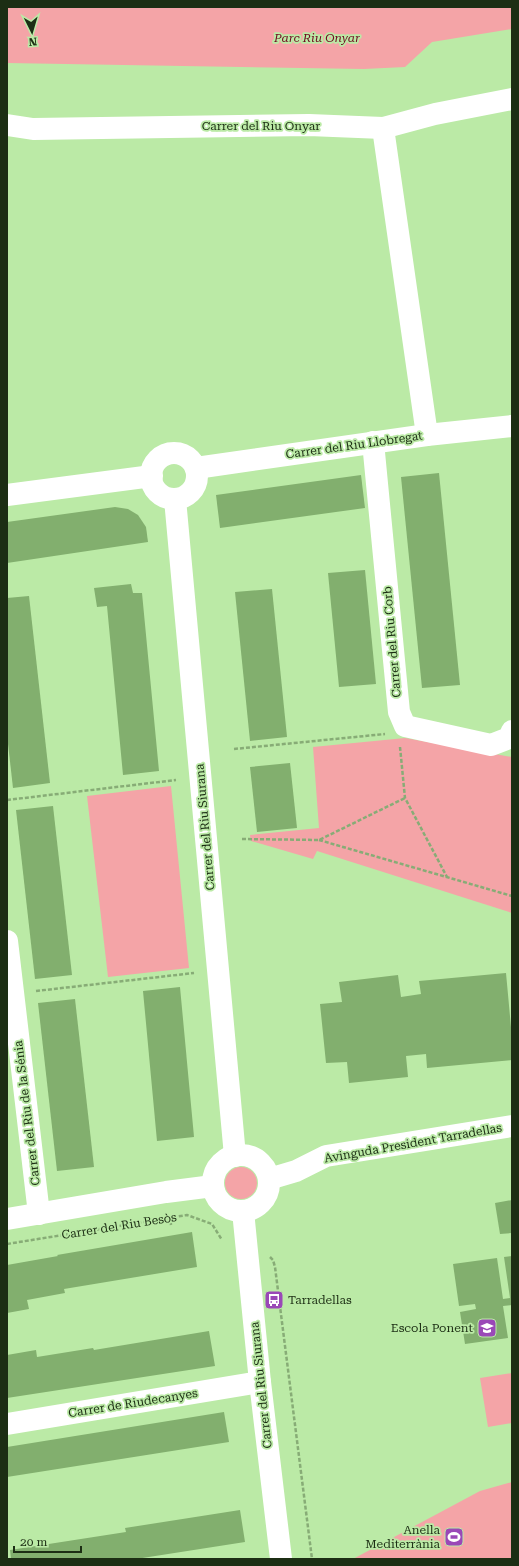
<svg xmlns="http://www.w3.org/2000/svg" width="519" height="1566" viewBox="0 0 519 1566" font-family="'Roboto Serif',serif">
<rect width="100%" height="100%" fill="#bbeaa6"/>
<!-- green -->
<g fill="#f4a4a7">
<polygon points="7,7 512,7 512,29 432,42 405,67 364,69 7,63"/>
<polygon points="405,738 512,757 512,913 317,851 313,859 251,841 250,835 319,828 313,747"/>
<polygon points="171,786 189,968 108,977 87,796"/>
<circle cx="241" cy="1183" r="16"/>
<polygon points="512,1373 512,1423 488,1427 480,1378"/>
<polygon points="512,1482 512,1559 353,1559 480,1491"/>
</g>
<!-- building -->
<g fill="#82af6e">
<polygon points="439,473 460,685 422,688 401,477"/>
<polygon points="361,475 365,508 220,528 216,495"/>
<polygon points="115,507 128,509 138,515 146,527 148,542 7,563 7,522"/>
<polygon points="365,570 376,684 339,687 328,573"/>
<polygon points="131,584 133,593 142,593 159,771 123,775 107,606 97,607 94,588"/>
<polygon points="272,589 287,737 250,741 235,592"/>
<polygon points="29,596 50,783 13,788 7,735 7,598"/>
<polygon points="290,763 297,828 257,832 250,767"/>
<polygon points="53,806 72,975 35,979 16,810"/>
<polygon points="506,973 512,1038 512,1060 427,1068 426,1054 406,1056 408,1077 349,1083 347,1062 326,1063 320,1004 342,1002 339,982 398,975 401,997 421,994 419,981"/>
<polygon points="180,987 194,1137 157,1141 143,991"/>
<polygon points="75,999 94,1167 57,1171 38,1003"/>
<polygon points="512,1200 512,1233 500,1234 495,1203"/>
<polygon points="192,1232 197,1267 64,1289 65,1293 27,1300 29,1309 7,1313 7,1265 58,1256 57,1255"/>
<polygon points="512,1256 512,1305 503,1306 508,1338 465,1344 460,1312 476,1309 475,1304 459,1306 453,1264 497,1258 503,1299 510,1298 504,1257"/>
<polygon points="209,1331 215,1366 7,1398 7,1355 36,1350 37,1357 93,1348 94,1350"/>
<polygon points="224,1412 229,1442 7,1477 7,1447"/>
<polygon points="240,1510 245,1542 136,1559 11,1559 10,1550 126,1532 125,1528"/>
</g>
<g fill="none" stroke-linecap="round" stroke-linejoin="round">
<!-- path -->
<g stroke="#87ac76" stroke-width="2.5" stroke-dasharray="4 2" stroke-linecap="butt">
<polyline points="400,747 405,798 447,877"/>
<polyline points="234,749 385,734"/>
<polyline points="7,800 176,780"/>
<polyline points="242,839 319,840 405,798"/>
<polyline points="319,840 512,896"/>
<polyline points="36,991 194,973"/>
<polyline points="170,1216 171,1225"/>
<polyline points="7,1244 187,1215 212,1224 222,1240"/>
<polyline points="270,1257 273,1260 275,1267 312,1559"/>
</g>
<!-- minor -->
<g stroke="#fff" stroke-width="22">
<polyline points="7,125 33,129 309,125 383,128 435,114 512,99"/>
<polyline points="383,128 427,435"/>
<polyline points="373,442 399,712 405,726 491,745 509,738 512,731"/>
<circle cx="174" cy="476" r="23"/>
<polyline points="196,468 427,435 512,426"/>
<polyline points="7,495 152,476"/>
<polyline points="175,499 235,1156"/>
<polyline points="7,941 39,1214"/>
<circle cx="241" cy="1183" r="28"/>
<polyline points="269,1179 296,1171 326,1156 512,1126"/>
<polyline points="243,1211 260,1382 281,1559"/>
<polyline points="7,1219 166,1192 213,1186"/>
<polyline points="7,1424 260,1382"/>
</g>
</g>
<!-- icons -->
<defs>
<symbol id="bus-square" viewBox="-11 -11 22 22"><rect x="-9" y="-9" width="18" height="18" rx="4" fill="#9a48b7" stroke="#bbeaa6"/><path d="M-5-6H5V4H4V6H2V4H-2V6H-4V4H-5ZM-3.5-4V0h7V-4ZM-3.5 1.2v1.5H-2V1.2ZM2 1.2v1.5H3.5V1.2Z" fill="#fff"/></symbol>
<symbol id="school-square" viewBox="-11 -11 22 22"><rect x="-9" y="-9" width="18" height="18" rx="4" fill="#9a48b7" stroke="#bbeaa6"/><path d="M0-5L7-2L0 1L-7-2ZM-4 1L0 2.5L4 1V4Q0 6-4 4Z" fill="#fff"/></symbol>
<symbol id="stadium-square" viewBox="-11 -11 22 22"><rect x="-9" y="-9" width="18" height="18" rx="4" fill="#9a48b7" stroke="#bbeaa6"/><path d="M0-5a6.5 5 0 1 0 0 10a6.5 5 0 1 0 0-10ZM-3.5-1.8h7v3.6h-7Z" fill="#fff"/></symbol>
</defs>
<g fill-rule="evenodd">
<use href="#bus-square" x="263" y="1289" width="22" height="22"/>
<use href="#school-square" x="476" y="1317" width="22" height="22"/>
<use href="#stadium-square" x="443" y="1526" width="22" height="22"/>
</g>
<g text-anchor="middle" stroke-width="3.5" stroke-linejoin="round" paint-order="stroke">
<!-- park labels -->
<g font-size="12" font-style="italic" fill="#6e0921" stroke="#bbeaa6">
<text x="317" y="42">Parc Riu Onyar</text>
</g>
<!-- street labels -->
<g font-size="12" fill="#1c2e14" stroke="#bbeaa6">
<text x="261" y="130">Carrer del Riu Onyar</text>
<text transform="translate(354 445) rotate(-8)" y="4">Carrer del Riu Llobregat</text>
<text transform="translate(392 642) rotate(-95)" y="4">Carrer del Riu Corb</text>
<text transform="translate(205 827) rotate(-95)" y="4">Carrer del Riu Siurana</text>
<text transform="translate(27 1113) rotate(-97)" y="4">Carrer del Riu de la Sénia</text>
<text transform="translate(413 1143) rotate(-10)" y="4">Avinguda President Tarradellas</text>
<text transform="translate(119 1226) rotate(-9)" y="4">Carrer del Riu Besòs</text>
<text transform="translate(261 1385) rotate(-96)" y="4">Carrer del Riu Siurana</text>
<text transform="translate(133 1403) rotate(-9)" y="4">Carrer de Riudecanyes</text>
</g>
<!-- poi labels -->
<g font-size="12" fill="#1c2e14" stroke="#bbeaa6" text-anchor="end">
<text x="288" y="1304" text-anchor="start">Tarradellas</text>
<text x="473" y="1332">Escola Ponent</text>
<text x="440" y="1534">Anella<tspan x="440" dy="14">Mediterrània</tspan></text>
</g>
</g>
<!-- border -->
<rect width="519" height="1566" fill="none" stroke="#1c2e14" stroke-width="16"/>
<!-- north arrow -->
<g transform="translate(32 32) rotate(175)" stroke="#bbeaa6" stroke-width="3" paint-order="stroke">
<path d="M0-3L7 15L0 10L-7 15Z" fill="#1c2e14"/>
<text y="-6" font-size="11" font-weight="bold" text-anchor="middle" fill="#1c2e14">N</text>
</g>
<!-- scale -->
<path d="M14 1546v6h67v-6" fill="none" stroke="#1c2e14" stroke-width="2"/>
<text x="20" y="1546" font-size="12" fill="#1c2e14" stroke="#bbeaa6" stroke-width="3" paint-order="stroke">20 m</text>
</svg>
